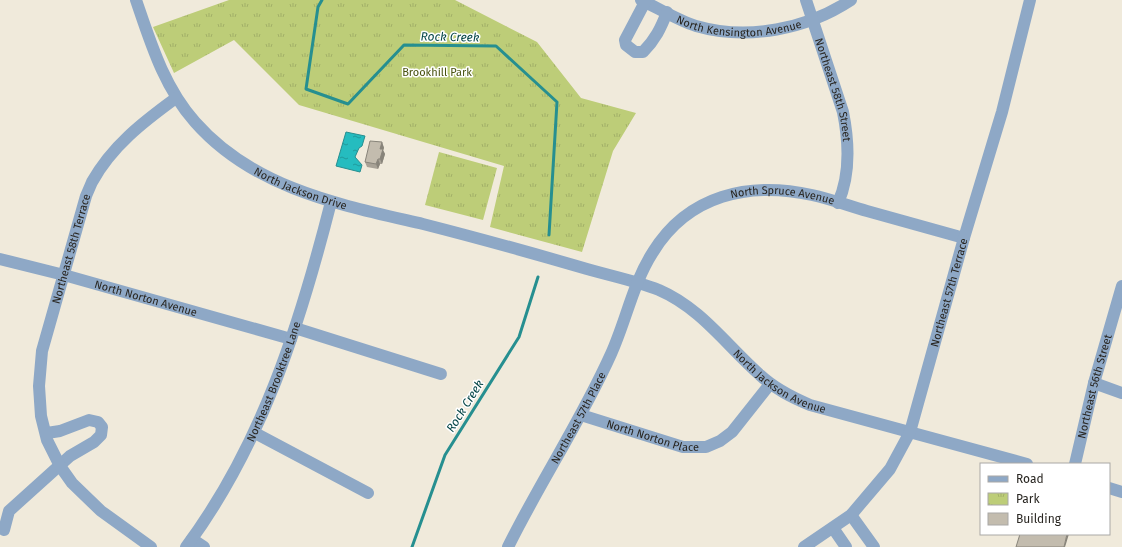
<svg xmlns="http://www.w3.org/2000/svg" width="1122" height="547" viewBox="0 0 1122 547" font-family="'Fira Sans',sans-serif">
<defs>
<pattern id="park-tufts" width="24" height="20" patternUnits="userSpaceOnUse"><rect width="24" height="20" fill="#bdcd78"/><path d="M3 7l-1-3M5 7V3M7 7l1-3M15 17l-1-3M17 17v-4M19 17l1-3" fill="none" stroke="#a2b068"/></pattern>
<pattern id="water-ripples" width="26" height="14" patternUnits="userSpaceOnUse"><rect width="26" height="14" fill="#25bcbf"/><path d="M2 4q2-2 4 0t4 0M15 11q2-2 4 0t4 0" fill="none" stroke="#20999b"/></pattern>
</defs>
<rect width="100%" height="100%" fill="#f0eadb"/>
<!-- park -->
<g fill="url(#park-tufts)">
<polygon points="229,0 455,0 537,42 581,98 636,113 613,151 582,252 490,227 504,166 299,105 234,40 174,73 153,27"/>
<polygon points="439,152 497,168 483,220 425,205"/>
</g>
<!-- water -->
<polygon fill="url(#water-ripples)" stroke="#268f90" points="346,132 365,136 362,146 359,148 355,157 362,165 360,172 336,166"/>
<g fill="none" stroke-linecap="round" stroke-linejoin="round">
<!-- stream -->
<g stroke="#268f90" stroke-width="3">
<polyline points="322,0 318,7 306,89 348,104 404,45 496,46 557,102 549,235"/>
<polyline points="412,547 445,455 519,337 538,277"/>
</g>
<!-- minor -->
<g stroke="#8ea8c6" stroke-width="12">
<path id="s1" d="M136,0c15,44 28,87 59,122 59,67 146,83 228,102 55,14 109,29 164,45 24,7 49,12 72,21 42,18 68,56 101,85 15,14 31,22 50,30l217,59"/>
<path id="s2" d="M641,0c17,8 38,21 55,26 52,15 111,3 155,-26"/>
<path id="s3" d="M806,0l37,112c6,30 8,62 -5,91"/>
<path d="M645,2l-20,38 1,5 9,7h8c12,-12 18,-24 24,-40"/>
<path id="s4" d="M0,259l64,16 227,64"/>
<polyline points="295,328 441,374"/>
<polyline points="1094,383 1122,393"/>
<path id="s5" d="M581,415l102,32h23l14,-6 12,-9 38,-48"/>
<polyline points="255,433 368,493"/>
<path id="s6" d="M1075,464l19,-81 28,-97"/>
<polyline points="1109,488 1122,492"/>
<polyline points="851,515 874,547"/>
<polyline points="833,528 846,547"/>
<polyline points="4,530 9,511 70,456 94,442 101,435 102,427 98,422 89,420 60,431 47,433"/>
<polyline points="192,539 204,547"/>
<path id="s7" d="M151,547l-50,-36 -29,-28 -12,-17 -13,-26 -6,-24 -2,-30 3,-35 44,-155 6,-14c20,-36 51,-60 84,-84"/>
<path id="s8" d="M186,547c76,-102 114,-223 145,-345"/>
<path id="s9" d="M508,547c32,-65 73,-126 103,-193 15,-33 22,-71 42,-102 35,-57 96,-71 159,-57 19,4 37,11 55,16 32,9 65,18 97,27"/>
<path id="s10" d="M804,547l47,-32 39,-46 20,-37 54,-194 38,-126 28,-112"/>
</g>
</g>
<!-- wall -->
<polygon fill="#a8a296" points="382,142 384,148 383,150 385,154 382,164 380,164 378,169 367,167 365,162"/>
<!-- shaded-wall -->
<g fill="#88847a">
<polygon points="382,142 384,148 383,150 385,154 382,164 380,159 380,149"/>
<polygon points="378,159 380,164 378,169 376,164"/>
<polygon points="1067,534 1069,534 1065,547 1064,547"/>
</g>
<!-- building -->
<g fill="#c3bcae" stroke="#88847a">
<polygon points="370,141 382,142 380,149 383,149 380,159 378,159 376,164 365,162"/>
<polygon points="1020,534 1067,534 1064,547 1016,547"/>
</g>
<g text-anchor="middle" stroke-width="3" stroke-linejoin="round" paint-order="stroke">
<!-- street labels -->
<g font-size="11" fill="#292621" stroke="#fff">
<text dy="4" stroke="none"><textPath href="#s2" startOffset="104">North Kensington Avenue</textPath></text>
<text dy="4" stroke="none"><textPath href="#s3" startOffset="94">Northeast 58th Street</textPath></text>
<text dy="4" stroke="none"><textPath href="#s1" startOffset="263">North Jackson Drive</textPath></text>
<text dy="4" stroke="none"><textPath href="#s9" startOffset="481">North Spruce Avenue</textPath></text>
<text dy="4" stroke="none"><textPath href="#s7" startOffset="348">Northeast 58th Terrace</textPath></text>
<text dy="4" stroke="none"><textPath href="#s10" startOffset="304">Northeast 57th Terrace</textPath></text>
<text dy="4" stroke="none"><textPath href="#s4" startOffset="151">North Norton Avenue</textPath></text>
<text dy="4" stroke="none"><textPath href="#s1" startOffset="789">North Jackson Avenue</textPath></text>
<text dy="4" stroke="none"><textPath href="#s8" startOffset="188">Northeast Brooktree Lane</textPath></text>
<text dy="4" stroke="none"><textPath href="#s6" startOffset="80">Northeast 56th Street</textPath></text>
<text dy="4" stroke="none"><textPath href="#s9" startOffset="147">Northeast 57th Place</textPath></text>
<text dy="4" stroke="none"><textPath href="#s5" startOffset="75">North Norton Place</textPath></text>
</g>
<!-- park labels -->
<g font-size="11" fill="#48520e" stroke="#fff">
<text x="437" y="76">Brookhill Park</text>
</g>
<!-- water labels -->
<g font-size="12" font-style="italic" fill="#054647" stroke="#fff">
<text transform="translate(450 37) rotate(1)" y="4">Rock Creek</text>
<text transform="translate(465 406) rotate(-58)" y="4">Rock Creek</text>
</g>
</g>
<!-- legend -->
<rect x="980" y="463" width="130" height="72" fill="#ffffff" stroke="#a9a8a6"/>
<rect x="988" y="476" width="20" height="6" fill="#8ea8c6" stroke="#a9a8a6"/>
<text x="1016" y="483" font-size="12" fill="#292621">Road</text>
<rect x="988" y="493" width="20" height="12" fill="url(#park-tufts)" stroke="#a9a8a6"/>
<text x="1016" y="503" font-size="12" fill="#292621">Park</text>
<rect x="988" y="513" width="20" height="12" fill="#c3bcae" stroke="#a9a8a6"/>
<text x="1016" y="523" font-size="12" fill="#292621">Building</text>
</svg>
